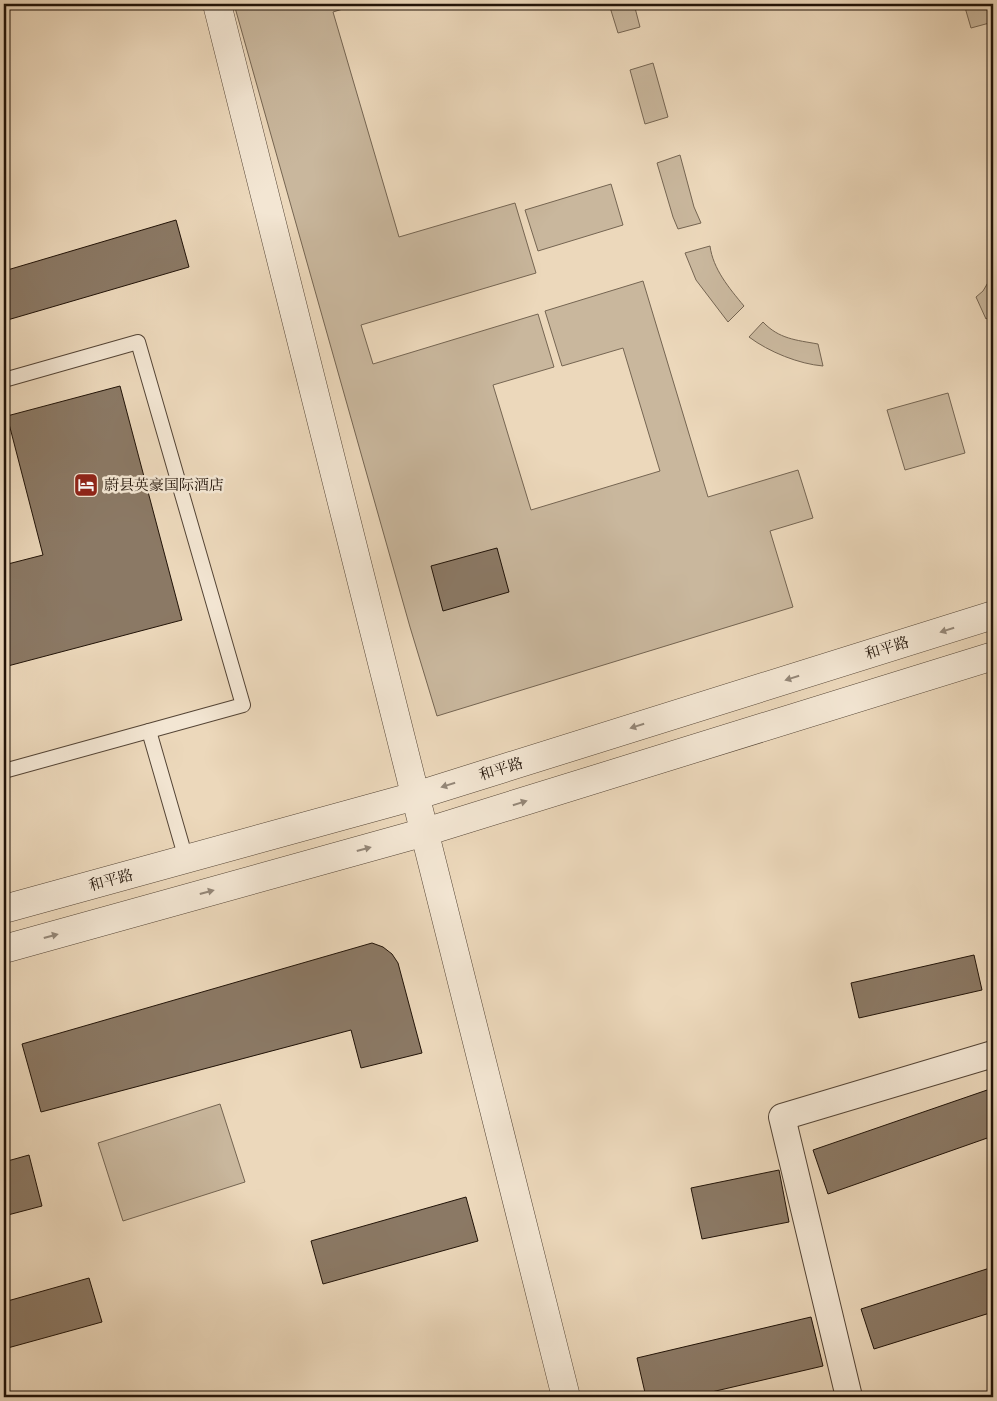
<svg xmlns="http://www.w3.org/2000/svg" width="997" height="1401" viewBox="0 0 997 1401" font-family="'Sorts Mill Goudy','Noto Serif SC',serif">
<rect width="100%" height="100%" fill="#ecd8bb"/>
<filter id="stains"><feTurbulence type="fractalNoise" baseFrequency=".004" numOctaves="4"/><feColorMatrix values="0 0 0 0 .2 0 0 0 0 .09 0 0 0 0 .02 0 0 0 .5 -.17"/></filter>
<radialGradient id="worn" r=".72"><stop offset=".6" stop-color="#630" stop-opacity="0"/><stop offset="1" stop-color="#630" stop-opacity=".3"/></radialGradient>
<!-- green -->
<g fill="#c9b79d" stroke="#756552">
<polygon points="234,4 359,4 333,12 399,237 515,203 536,273 361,325 373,364 538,314 554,367 493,385 531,510 660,471 623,348 562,366 545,311 643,281 708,497 798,470 813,518 770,531 793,607 437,716 410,627"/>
<polygon points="609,4 634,4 640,27 618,33"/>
<polygon points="964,4 989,4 993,22 971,28"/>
<polygon points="653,63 668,117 645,124 630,70"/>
<polygon points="680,155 694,207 701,223 678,229 673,217 657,163"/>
<polygon points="611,184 623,225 538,251 525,210"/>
<path d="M710,246c3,23 19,42 34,60l-16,16 -32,-42 -11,-27z"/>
<polygon points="993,274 993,314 986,319 976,297 983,291"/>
<path d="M763,322c16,17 33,18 55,22l5,22c-24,-2 -54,-14 -74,-29z"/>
<polygon points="948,393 965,453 905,470 887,410"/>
<polygon points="220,1104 245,1182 123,1221 98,1143"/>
</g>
<!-- building -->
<g fill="#8b7965" stroke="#211308">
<polygon points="176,220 189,267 4,321 4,271"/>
<polygon points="120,386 182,620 4,667 4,565 43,555 7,416"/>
<polygon points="497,548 509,592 443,611 431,566"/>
<polygon points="372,943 383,947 392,954 398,963 422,1053 361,1068 351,1030 41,1112 22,1044"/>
<polygon points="974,955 982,990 859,1018 851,983"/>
<polygon points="993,1088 993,1136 828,1194 813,1150"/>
<polygon points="29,1155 42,1206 4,1216 4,1162"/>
<polygon points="779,1170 789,1222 702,1239 691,1188"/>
<polygon points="466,1197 478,1241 323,1284 311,1241"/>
<polygon points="993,1267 993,1312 874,1349 861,1309"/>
<polygon points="89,1278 102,1322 4,1349 4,1302"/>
<polygon points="811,1317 823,1366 690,1397 646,1397 637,1358"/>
</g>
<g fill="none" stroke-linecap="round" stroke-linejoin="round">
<defs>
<g id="service">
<polyline points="4,380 138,342 243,705 4,771"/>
<polyline points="149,731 186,859"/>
</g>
<polyline id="minor" points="849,1397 782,1117 993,1054"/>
<g id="tertiary">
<polyline points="217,4 566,1397"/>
<polyline points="4,909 415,796 993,615"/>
<polyline points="4,949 425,832 993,656"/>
</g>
</defs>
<!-- service casing -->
<use href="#service" stroke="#544435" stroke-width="16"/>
<!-- minor casing -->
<use href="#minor" stroke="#544435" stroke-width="28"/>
<!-- tertiary casing -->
<use href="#tertiary" stroke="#544435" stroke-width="29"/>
<!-- service -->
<use href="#service" stroke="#f3e6d3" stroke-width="14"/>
<!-- minor -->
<use href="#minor" stroke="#f3e6d3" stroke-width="26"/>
<!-- tertiary -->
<use href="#tertiary" stroke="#f3e6d3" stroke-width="28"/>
</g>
<!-- one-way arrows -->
<defs><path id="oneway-solid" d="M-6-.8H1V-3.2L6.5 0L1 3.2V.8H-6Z" transform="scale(1.25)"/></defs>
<g fill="#948778">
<use href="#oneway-solid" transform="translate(947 630) rotate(163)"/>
<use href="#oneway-solid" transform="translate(792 678) rotate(163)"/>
<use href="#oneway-solid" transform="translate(637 726) rotate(163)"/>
<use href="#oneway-solid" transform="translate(448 785) rotate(163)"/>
<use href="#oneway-solid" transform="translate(520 803) rotate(-17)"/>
<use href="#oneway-solid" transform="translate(364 849) rotate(-15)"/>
<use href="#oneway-solid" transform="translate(207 892) rotate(-15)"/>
<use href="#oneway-solid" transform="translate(51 936) rotate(-15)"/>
</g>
<!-- icons -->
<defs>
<symbol id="hotel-square" viewBox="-11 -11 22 22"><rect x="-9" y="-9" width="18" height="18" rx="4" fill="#8f2418" stroke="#f3e6d3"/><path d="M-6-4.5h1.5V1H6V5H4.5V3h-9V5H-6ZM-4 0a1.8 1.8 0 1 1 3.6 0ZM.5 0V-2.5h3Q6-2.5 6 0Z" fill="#fff"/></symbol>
</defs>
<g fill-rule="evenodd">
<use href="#hotel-square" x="72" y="471" width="28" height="28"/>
</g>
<g text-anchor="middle" stroke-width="5" stroke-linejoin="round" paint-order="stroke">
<!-- poi labels -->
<g font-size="15" fill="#211308" stroke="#f3e6d3" text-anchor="start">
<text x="104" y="490">蔚县英豪国际酒店</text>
</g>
<!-- street labels -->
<g font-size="15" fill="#211308" stroke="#f3e6d3">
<text transform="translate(887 648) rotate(-17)" y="5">和平路</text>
<text transform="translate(501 769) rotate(-17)" y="5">和平路</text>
<text transform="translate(111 880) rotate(-15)" y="5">和平路</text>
</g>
</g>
<!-- margin -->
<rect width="997" height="1401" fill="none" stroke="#ecd8bb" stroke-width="20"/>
<rect x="5" y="5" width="987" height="1391" fill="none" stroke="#211308" stroke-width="2.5"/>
<rect x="10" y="10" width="977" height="1381" fill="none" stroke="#211308"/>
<rect width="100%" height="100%" filter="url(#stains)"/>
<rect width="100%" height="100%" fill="url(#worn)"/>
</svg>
